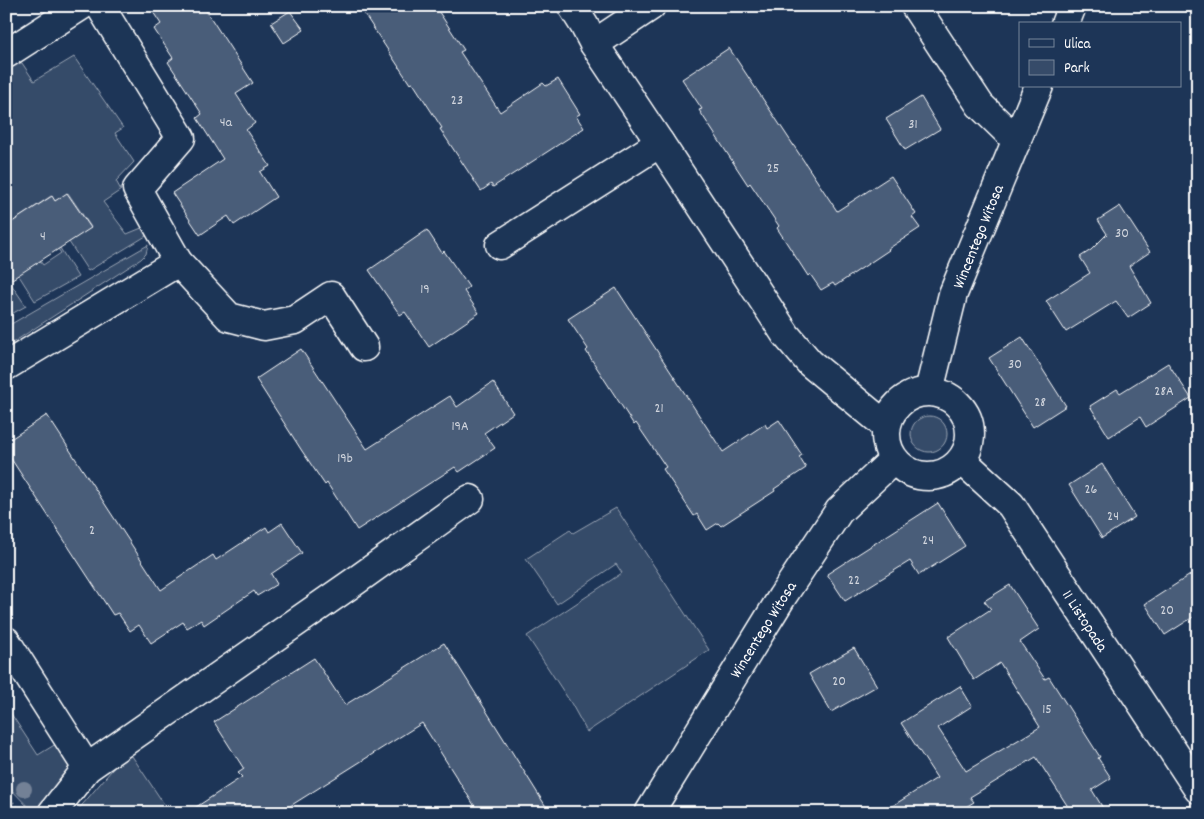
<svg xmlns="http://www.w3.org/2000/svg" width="1204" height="819" viewBox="0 0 1204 819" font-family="Dekko,sans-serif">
<rect width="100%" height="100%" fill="#1d3557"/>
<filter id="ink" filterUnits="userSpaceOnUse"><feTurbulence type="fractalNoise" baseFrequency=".02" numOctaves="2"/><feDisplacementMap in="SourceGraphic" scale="10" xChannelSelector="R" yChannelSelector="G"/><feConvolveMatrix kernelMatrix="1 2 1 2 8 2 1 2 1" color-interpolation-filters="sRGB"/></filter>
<g filter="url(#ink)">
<!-- green -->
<g fill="#364b69" stroke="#9aa5b4">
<polygon points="74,57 123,128 115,133 134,162 116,181 121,190 103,202 127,234 144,227 146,236 88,271 69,242 91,227 68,193 55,201 51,196 6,226 6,68 15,62 22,63 34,81"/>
<polygon points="148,245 146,254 141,259 6,347 6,327"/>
<polygon points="60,248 78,277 35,301 16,271 37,257 43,265 61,253 58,249"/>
<polygon points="9,281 26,306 6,317 6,283"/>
<circle cx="929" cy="434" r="18"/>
<polygon points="616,508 709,650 587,732 571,703 527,636 622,573 616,564 557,604 526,559 570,530 573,533"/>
<polygon points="6,706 38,755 56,744 72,765 72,783 32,811 6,784"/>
<polygon points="130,753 170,813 79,813 77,811 117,764"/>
</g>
<!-- building -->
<g fill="#4a5d79" stroke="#fff">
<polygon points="149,6 203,6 253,83 236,94 255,123 246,130 270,166 260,172 276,197 234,225 228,216 200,235 172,193 223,159 197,118 202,114 168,62 173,58 154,29 161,24"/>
<polygon points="359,6 435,6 464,50 460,52 500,112 543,83 546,86 558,79 580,114 576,116 584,128 493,187 491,184 481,191 440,129 442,128 413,83 410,84"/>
<polygon points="290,11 304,30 284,43 271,23"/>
<polygon points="729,48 837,211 891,176 916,214 912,217 920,228 888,249 889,250 835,286 833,283 821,290 810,274 808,276 777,228 779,226 750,183 748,185 727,153 699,110 702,109 682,79"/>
<polygon points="921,97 940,129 905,150 886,119"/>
<polygon points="67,193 91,228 6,283 6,226 52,196 55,201"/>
<polygon points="1120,206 1150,252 1129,266 1151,303 1128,318 1116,301 1066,332 1046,301 1090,273 1080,257 1091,250 1107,234 1098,220"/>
<polygon points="427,230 442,253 444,251 469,287 464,291 479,313 429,347 405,312 400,315 369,270"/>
<polygon points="616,288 723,452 765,424 767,428 779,420 802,455 799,457 806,468 774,489 775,491 721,526 718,523 707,530 697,514 694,516 663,469 666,467 636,423 634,425 586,351 588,349 568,319"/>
<polygon points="1022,337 1066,406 1033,427 989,358"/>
<polygon points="301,349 367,449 450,396 457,407 493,382 513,413 484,433 495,448 459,472 455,467 357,530 327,483 325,485 302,451 256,379"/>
<polygon points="1168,363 1191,398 1146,427 1140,417 1109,437 1090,406 1117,389 1120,393"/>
<polygon points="47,415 161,590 213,555 216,560 266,527 269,532 282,523 302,553 271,574 277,584 257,596 254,591 204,625 201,620 187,628 183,622 151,643 139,625 130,631 118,613 113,615 6,451 6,442"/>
<polygon points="1102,464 1135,517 1102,538 1069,485"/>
<polygon points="938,503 965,546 919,575 910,561 845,601 827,574"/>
<polygon points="1198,570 1198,614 1165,635 1145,604"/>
<polygon points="1010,585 1039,629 1020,642 1045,679 1049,677 1100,757 1098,758 1111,778 1092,790 1106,813 1072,813 1036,757 970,797 974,802 956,813 881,813 937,778 901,723 960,686 972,706 938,728 966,771 1040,727 1000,663 974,680 948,637 991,609 984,601"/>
<polygon points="444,643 550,813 479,813 422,723 279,813 187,813 242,777 238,773 244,769 214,722 314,658 345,705"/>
<polygon points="854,648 877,686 831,712 809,674"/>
</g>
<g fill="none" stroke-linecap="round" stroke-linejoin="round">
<defs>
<g id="minor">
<polyline points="100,6 181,138 137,189 178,262 229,317 264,326 295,320 331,296 364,347"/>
<polyline points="572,6 584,25 594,44 660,143"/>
<polyline points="915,6 980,105 1017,141"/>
<polyline points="1065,24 1072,6"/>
<polyline points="594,44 651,6"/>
<polyline points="6,54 81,6"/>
<polyline points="500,245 660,143 786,335 810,363 885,425"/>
<polyline points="6,366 178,262"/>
<polyline points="929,391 953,294 1039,86"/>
<circle cx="928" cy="434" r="42"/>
<polyline points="963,461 1011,505 1198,789"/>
<polyline points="6,641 87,768"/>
<polyline points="52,813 87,768 354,582 470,499"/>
<polyline points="649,813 782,597 839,511 893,460"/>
</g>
</defs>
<!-- minor casing -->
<use href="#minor" stroke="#fff" stroke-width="31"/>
<!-- path -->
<polyline stroke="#fff" stroke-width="3" stroke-dasharray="1 4" stroke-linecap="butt" points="6,795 22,813"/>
<!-- minor -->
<use href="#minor" stroke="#1d3557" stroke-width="28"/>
</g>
<!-- trees -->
<circle fill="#738196" cx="24" cy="789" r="8"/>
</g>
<g text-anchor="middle" stroke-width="5" stroke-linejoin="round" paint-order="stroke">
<!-- number labels -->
<g font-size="14" fill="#d2d6de">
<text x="457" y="104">23</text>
<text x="226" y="126">4a</text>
<text x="913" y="128">31</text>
<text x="773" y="172">25</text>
<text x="1122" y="237">30</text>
<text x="43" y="240">4</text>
<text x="425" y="293">19</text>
<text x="1015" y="368">30</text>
<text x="1164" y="395">28A</text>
<text x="1040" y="406">28</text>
<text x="659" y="412">21</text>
<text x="460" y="430">19A</text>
<text x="345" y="462">19b</text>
<text x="1091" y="493">26</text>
<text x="1113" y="520">24</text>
<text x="92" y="534">2</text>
<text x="928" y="544">24</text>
<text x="854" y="584">22</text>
<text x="1167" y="614">20</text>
<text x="839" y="685">20</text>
<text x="1047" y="713">15</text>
</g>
<!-- street labels -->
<g font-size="16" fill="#fff" stroke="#1d3557">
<text transform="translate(977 236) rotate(-68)" y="6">Wincentego Witosa</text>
<text transform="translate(1086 620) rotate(57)" y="6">11 Listopada</text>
<text transform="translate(762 629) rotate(-58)" y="6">Wincentego Witosa</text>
</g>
</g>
<!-- margin -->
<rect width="1204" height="819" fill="none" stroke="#1d3557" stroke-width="25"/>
<rect x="12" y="12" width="1179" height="794" fill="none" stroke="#fff" stroke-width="2" filter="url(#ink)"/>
<!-- legend -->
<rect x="1019" y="22" width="162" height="65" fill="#1d3557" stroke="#77869a"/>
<rect x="1029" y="39" width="25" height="8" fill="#1d3557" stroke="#77869a"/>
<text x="1064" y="48" font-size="15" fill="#ffffff">Ulica</text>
<rect x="1029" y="60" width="25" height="15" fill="#364b69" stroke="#77869a"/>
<text x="1064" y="72" font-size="15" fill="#ffffff">Park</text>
</svg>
